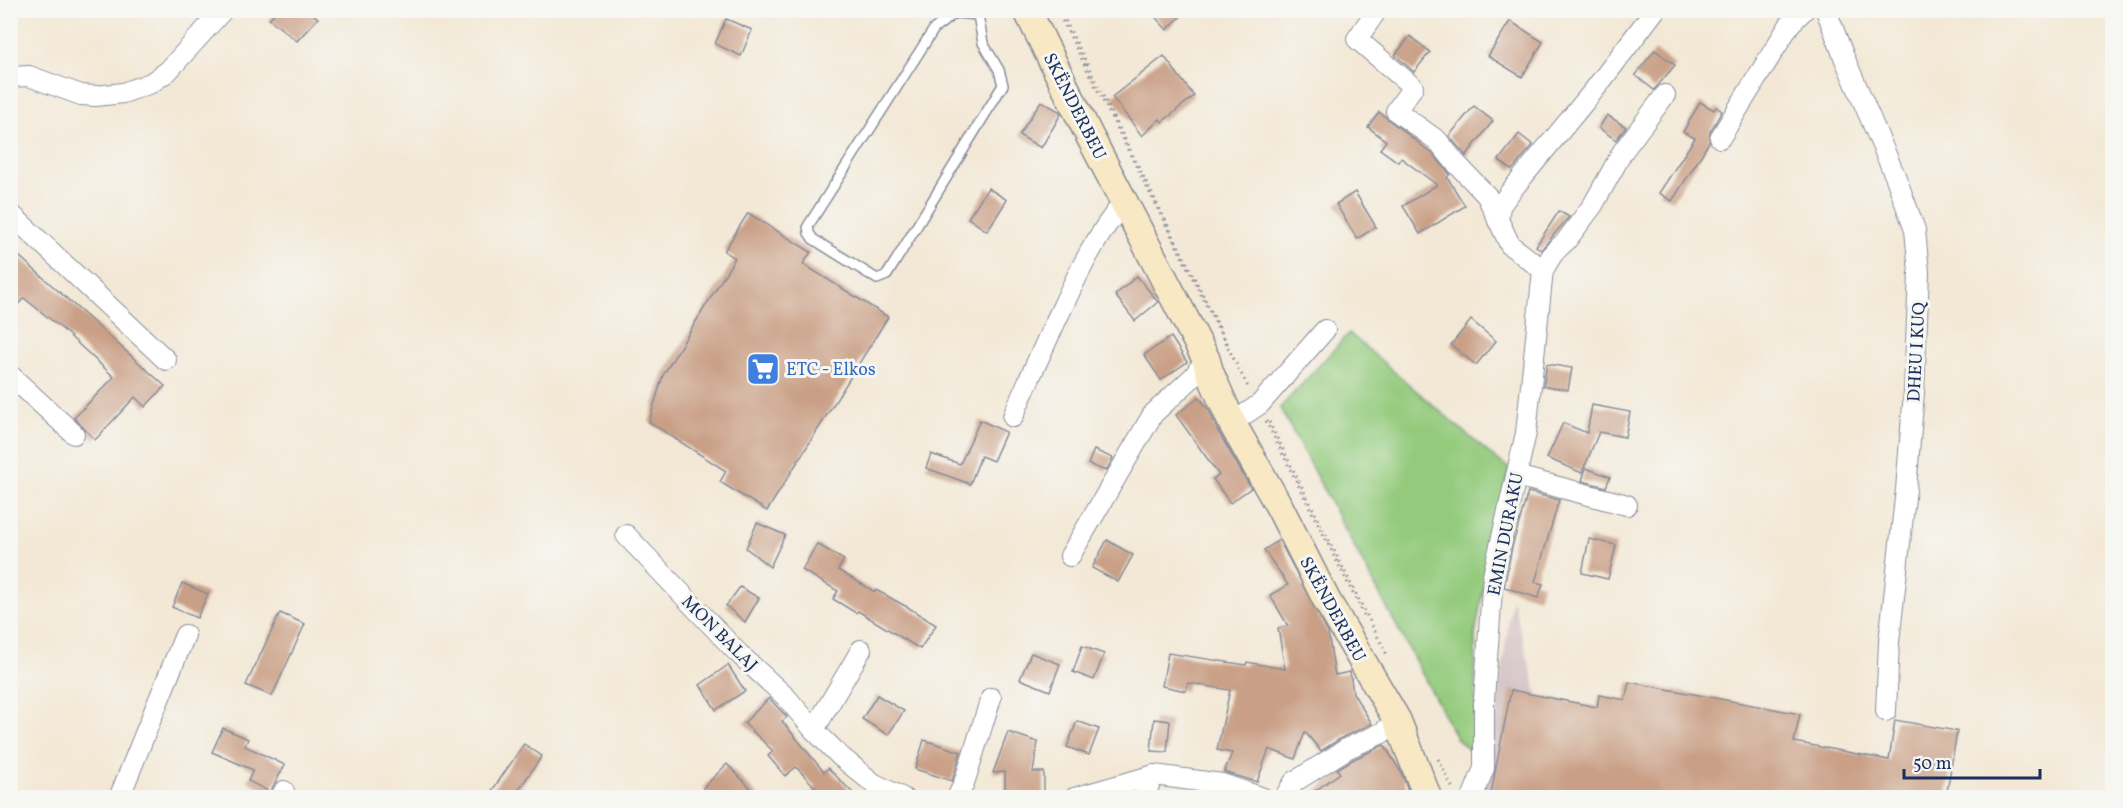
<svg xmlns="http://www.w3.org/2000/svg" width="2123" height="808" viewBox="0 0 2123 808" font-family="Vollkorn,serif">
<rect width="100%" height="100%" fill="#f6f6f2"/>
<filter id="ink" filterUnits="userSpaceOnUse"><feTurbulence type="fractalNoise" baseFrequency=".0167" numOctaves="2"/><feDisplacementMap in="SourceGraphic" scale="12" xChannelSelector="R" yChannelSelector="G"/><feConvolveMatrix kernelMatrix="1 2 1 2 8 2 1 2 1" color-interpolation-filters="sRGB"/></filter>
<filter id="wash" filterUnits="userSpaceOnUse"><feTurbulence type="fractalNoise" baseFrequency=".008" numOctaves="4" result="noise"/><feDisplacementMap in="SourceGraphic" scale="24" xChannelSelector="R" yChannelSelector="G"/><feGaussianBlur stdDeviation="1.35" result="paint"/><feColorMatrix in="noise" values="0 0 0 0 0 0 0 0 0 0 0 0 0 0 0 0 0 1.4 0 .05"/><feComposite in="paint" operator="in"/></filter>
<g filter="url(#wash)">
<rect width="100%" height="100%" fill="#f3e8d5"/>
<!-- industrial -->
<polygon fill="#d2bfc1" points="1512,599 1565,797 1484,797"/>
<!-- green -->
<polygon fill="#93ca7c" stroke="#577c6d" stroke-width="1.5" points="1349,333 1490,454 1510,469 1494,527 1475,635 1476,700 1473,754 1457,739 1280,408"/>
<g id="blocks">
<!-- building -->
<g fill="#c99f85">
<polygon points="277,10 308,10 318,18 297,41 269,19"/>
<polygon points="1149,10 1187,10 1167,30"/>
<polygon points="726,19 752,30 741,56 715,44"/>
<polygon points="1510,21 1543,42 1522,77 1488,56"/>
<polygon points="1410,36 1430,52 1414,72 1395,55"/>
<polygon points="1655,50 1675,65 1654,90 1635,75"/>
<polygon points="1164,56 1194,96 1162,122 1160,119 1142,136 1112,97"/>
<polygon points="1041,101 1059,111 1061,114 1041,148 1019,135"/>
<polygon points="1700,102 1714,110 1716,107 1722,111 1710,132 1709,142 1699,159 1672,201 1659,193 1695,138 1683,132"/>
<polygon points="1474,106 1493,121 1466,156 1449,136"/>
<polygon points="1379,112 1434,155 1450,174 1447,177 1465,206 1420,234 1403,206 1437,185 1401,158 1398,162 1380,149 1386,141 1368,127"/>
<polygon points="1607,115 1626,127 1616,140 1599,128"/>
<polygon points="1519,134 1533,145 1512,170 1499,160"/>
<polygon points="988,188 1007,200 987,231 968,218"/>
<polygon points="1355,192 1376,227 1357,239 1336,204"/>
<polygon points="1559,211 1569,217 1541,250 1536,246"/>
<polygon points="748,213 811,252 803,264 888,317 767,511 720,482 726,471 649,422 663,375 735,258 724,251"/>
<polygon points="10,248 165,386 145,407 135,397 95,440 74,418 114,377 60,327 24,298 10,313"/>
<polygon points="1137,276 1158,302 1135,321 1115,295"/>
<polygon points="1471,320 1496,341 1476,365 1451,345"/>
<polygon points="1171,337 1187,362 1161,380 1144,355"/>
<polygon points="1547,364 1572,368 1568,390 1543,386"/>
<polygon points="1199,397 1209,410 1218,431 1251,488 1230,503 1213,479 1219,475 1176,415"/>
<polygon points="1592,405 1630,412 1625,437 1599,432 1582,473 1547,458 1563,423 1587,433"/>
<polygon points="980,420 1006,432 993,461 981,456 970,484 926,468 931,454 960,464"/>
<polygon points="1094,450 1113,458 1106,471 1088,464"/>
<polygon points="1586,468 1610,477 1606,487 1582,481"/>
<polygon points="1528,492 1559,500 1535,582 1543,584 1538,598 1504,587 1512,547"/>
<polygon points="757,523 785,535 770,567 746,548"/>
<polygon points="1589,539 1616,545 1608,579 1582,573"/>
<polygon points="1107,540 1133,555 1118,582 1092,568"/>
<polygon points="1279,540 1328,633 1335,675 1350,672 1353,693 1372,724 1343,737 1321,751 1305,732 1295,759 1269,749 1257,782 1224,772 1232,753 1217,750 1230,690 1188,683 1186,691 1162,686 1168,653 1246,665 1247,662 1285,669 1278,628 1288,626 1270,595 1288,585 1264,550"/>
<polygon points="817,544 844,560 838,570 875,592 876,590 909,608 936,625 920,649 858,611 856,613 833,599 838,591 802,570"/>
<polygon points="182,583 208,594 197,618 172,607"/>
<polygon points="740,587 759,598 745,622 726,606"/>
<polygon points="280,613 305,624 272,696 246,685"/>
<polygon points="1082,646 1104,654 1094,680 1073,672"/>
<polygon points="1031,653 1060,664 1050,691 1020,679"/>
<polygon points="728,665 745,691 716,710 700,685"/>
<polygon points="1629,682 1800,714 1794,742 1889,760 1895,720 1957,731 1946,798 1490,798 1511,690 1597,707 1599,695 1625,700"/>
<polygon points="877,695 904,711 888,735 862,719"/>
<polygon points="769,698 787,717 782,721 824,772 828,768 858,798 807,798 816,788 796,767 785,776 768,756 773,751 744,723"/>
<polygon points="1154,719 1170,721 1167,752 1151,751"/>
<polygon points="1077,721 1099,729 1089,755 1067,747"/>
<polygon points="223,728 248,739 245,746 285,765 270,792 248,781 253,770 212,752"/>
<polygon points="1008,732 1038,742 1033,772 1044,772 1044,798 1005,798 1005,772 993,773"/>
<polygon points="924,740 961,752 952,781 915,769"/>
<polygon points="524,744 542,756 513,798 487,798"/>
<polygon points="1384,745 1401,772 1411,798 1305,798 1340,773 1337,769 1354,759"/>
<polygon points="727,764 760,798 713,798 703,788"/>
</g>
</g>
</g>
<g filter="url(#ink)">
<use href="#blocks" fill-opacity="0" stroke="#878c9a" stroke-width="1.5"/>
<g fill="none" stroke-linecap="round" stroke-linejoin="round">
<defs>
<polygon id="lane" points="955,13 978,15 983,43 999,70 1003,85 887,275 877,279 813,239 809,233 808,226 934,29"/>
<g id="street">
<polyline points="1377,10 1357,39 1413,87 1396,111 1438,141 1454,161 1487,196 1510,245 1543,270"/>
<polyline points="1826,10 1844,57 1896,178 1915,230 1919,272 1914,392 1906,489 1889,642 1886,711"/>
<polyline points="10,77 29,76 81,95 96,96 123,93 151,83 168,71 223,10"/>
<polyline points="1720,138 1790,24 1804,10"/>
<polyline points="10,213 166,360"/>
<polyline points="1498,221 1500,206 1511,191 1595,89 1655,10"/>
<polyline points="10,375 74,434"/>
<path d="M1013,417c15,-37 32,-73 49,-109 17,-37 36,-76 63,-107"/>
<polyline points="1232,423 1260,404 1325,330"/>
<polyline points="1516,476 1627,505"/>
<polyline points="626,535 738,653 786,697 814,730 840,756 873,783 903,798"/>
<polyline points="1070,556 1153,414 1194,376 1206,359"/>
<polyline points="814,730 861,650"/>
<polyline points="119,798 185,635"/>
<polyline points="281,798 284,791"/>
<polyline points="957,798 964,783 991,698"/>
<polyline points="1074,798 1154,775 1222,784 1263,798"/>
<polyline points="1143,798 1154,775"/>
<polyline points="1284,798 1294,782 1348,748 1382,733 1397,720"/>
<polyline points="1472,798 1484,768 1484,700 1493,576 1526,433 1543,270 1554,252 1566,241 1593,205 1623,151 1665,95"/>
</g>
<polyline id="secondary" points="1027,10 1089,135 1206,359 1210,373 1232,423 1280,508 1326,599 1397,720 1428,798"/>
</defs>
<!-- lane casing -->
<use href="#lane" stroke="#878c9a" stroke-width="12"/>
<!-- street casing -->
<use href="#street" stroke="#878c9a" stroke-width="22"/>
<!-- secondary casing -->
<use href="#secondary" stroke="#878c9a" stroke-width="30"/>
<!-- path -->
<g stroke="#878c9a" stroke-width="3" stroke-dasharray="1.5 4.5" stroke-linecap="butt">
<polyline points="1057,10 1249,389"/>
<polyline points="1060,10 1229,347"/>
<polyline points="1266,421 1366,619"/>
<polyline points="1269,422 1388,657"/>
<polyline points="1438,759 1454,791"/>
</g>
<!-- lane -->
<use href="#lane" stroke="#fff" stroke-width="9"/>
<!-- street -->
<use href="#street" stroke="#fff" stroke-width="20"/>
<!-- secondary -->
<use href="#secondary" stroke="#f8e8c3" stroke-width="27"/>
</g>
</g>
<!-- icons -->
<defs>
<symbol id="supermarket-square" viewBox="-11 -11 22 22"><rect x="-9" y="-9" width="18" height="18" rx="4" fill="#3f7fe0" stroke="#f6f6f2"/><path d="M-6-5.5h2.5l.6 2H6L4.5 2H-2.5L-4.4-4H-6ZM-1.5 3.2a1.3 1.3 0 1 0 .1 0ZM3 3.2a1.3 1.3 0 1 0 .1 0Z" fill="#fff"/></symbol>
</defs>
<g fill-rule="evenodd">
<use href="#supermarket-square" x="744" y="350" width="38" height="38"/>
</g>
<g text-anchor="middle" stroke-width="6" stroke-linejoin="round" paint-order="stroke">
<!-- street labels -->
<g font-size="18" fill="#1b2f5e" stroke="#f6f6f2">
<text transform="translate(1075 106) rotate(63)" y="6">SKËNDERBEU</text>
<text transform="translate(1916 352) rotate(-87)" y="6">DHEU I KUQ</text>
<text transform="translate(1505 534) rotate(-79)" y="6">EMIN DURAKU</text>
<text transform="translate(1333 609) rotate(61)" y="6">SKËNDERBEU</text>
<text transform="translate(720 633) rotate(45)" y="6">MON BALAJ</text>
</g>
<!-- shop labels -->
<g font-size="18" fill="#366cbe" stroke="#f6f6f2" text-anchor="start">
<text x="786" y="375">ETC - Elkos</text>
</g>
</g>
<!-- margin -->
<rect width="2123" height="808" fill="none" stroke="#f6f6f2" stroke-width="36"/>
<!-- scale -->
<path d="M1904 769v9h136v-9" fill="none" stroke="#1b2f5e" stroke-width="3"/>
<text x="1913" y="769" font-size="18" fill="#1b2f5e" stroke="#f6f6f2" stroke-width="4.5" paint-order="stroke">50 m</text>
</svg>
